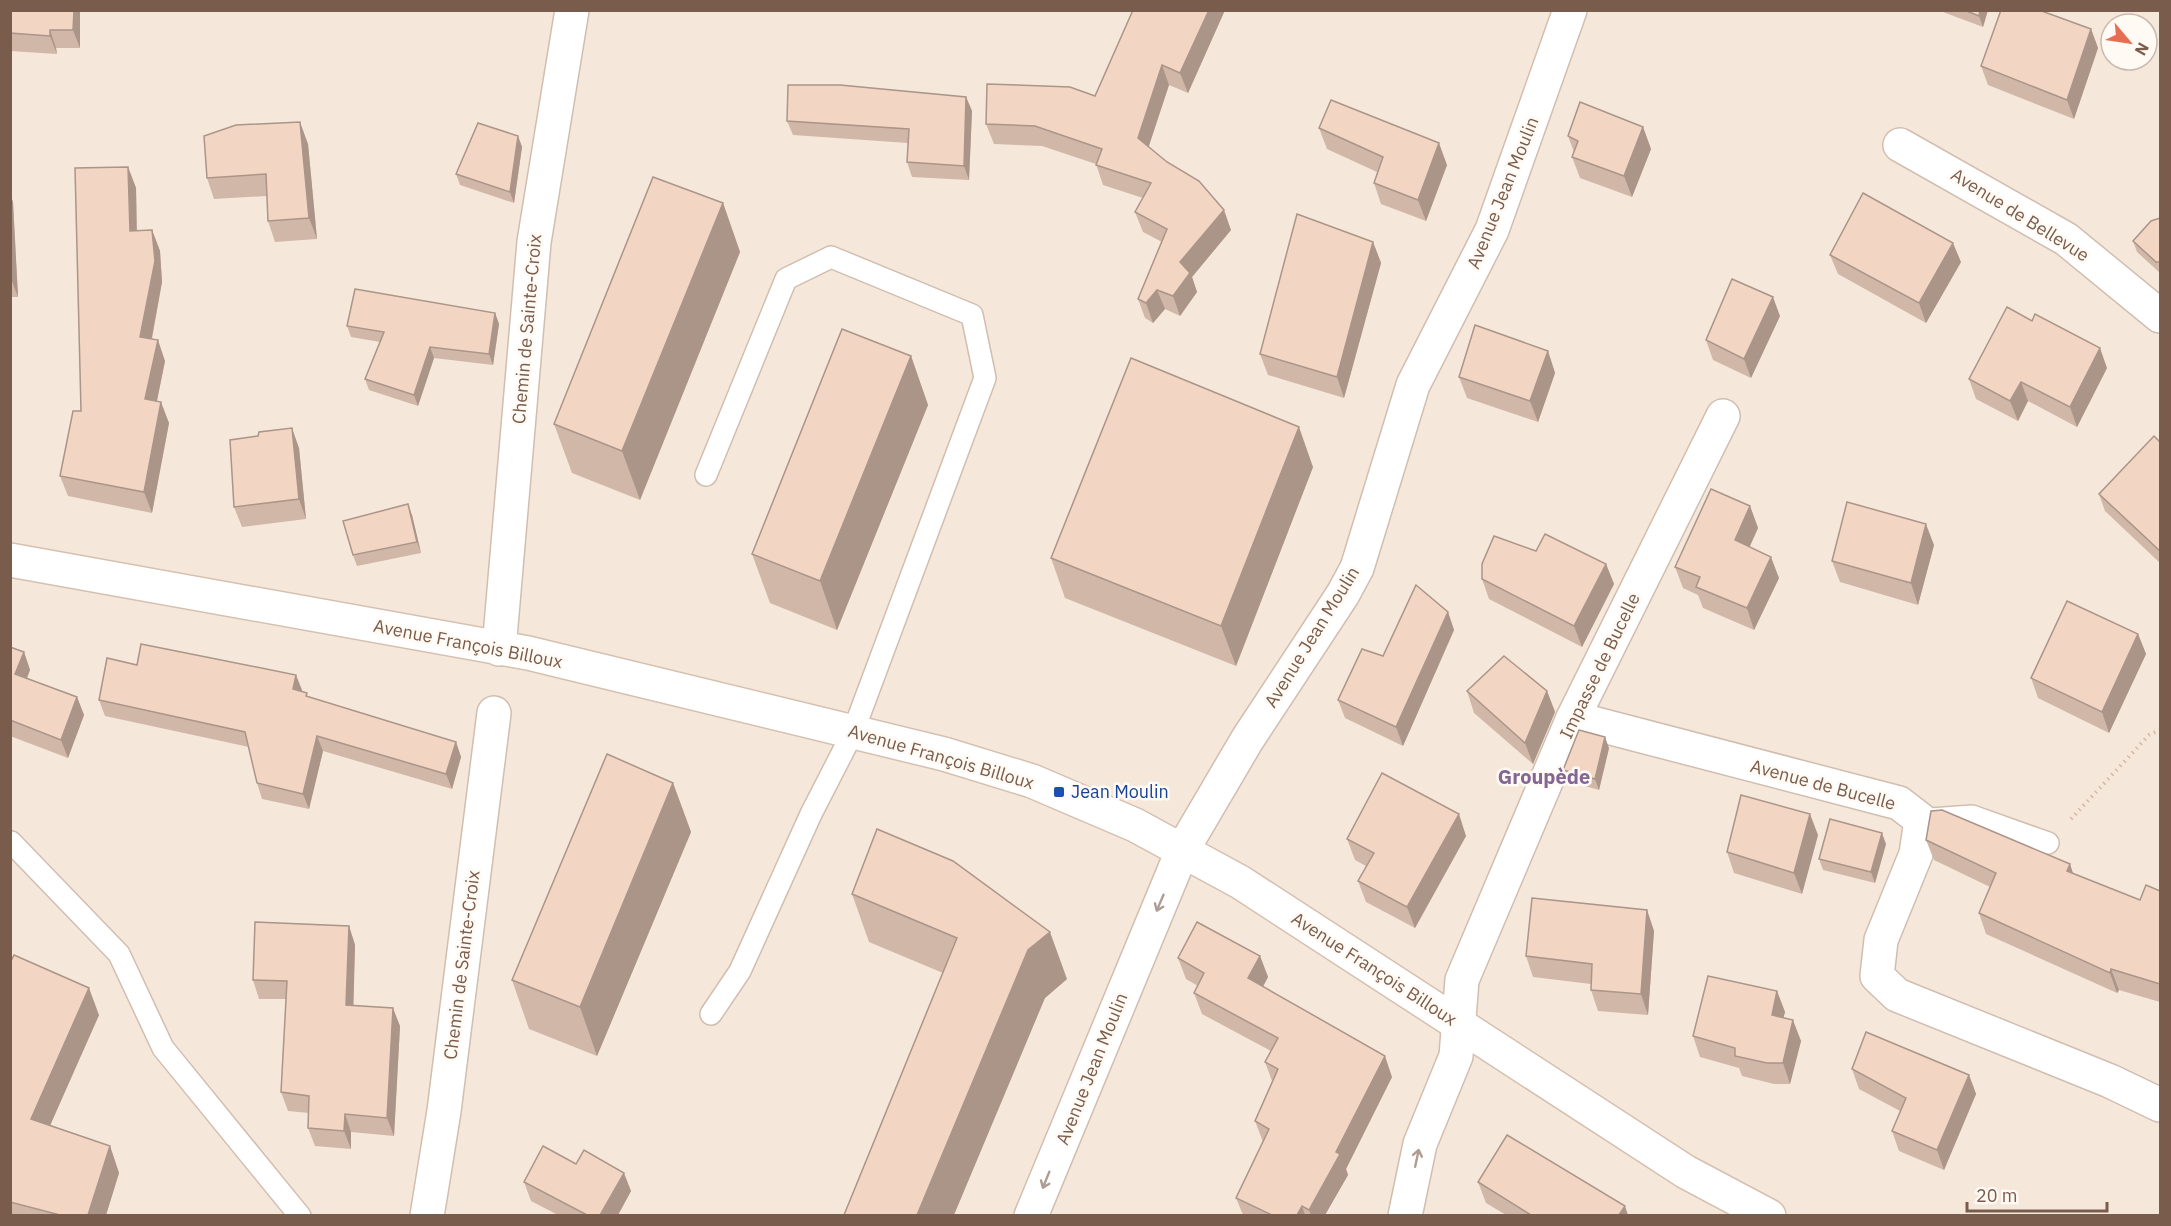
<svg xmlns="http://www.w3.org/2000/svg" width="2171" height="1226" viewBox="0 0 2171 1226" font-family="'IBM Plex Sans',sans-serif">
<rect width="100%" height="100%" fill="#fdf6ec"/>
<!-- residential -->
<path fill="#f5e8da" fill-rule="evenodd" d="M10,11h2150v1204h-2149zM2111,24h36v36h-36z"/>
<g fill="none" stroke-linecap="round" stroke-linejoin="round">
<defs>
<g id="lane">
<polyline points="706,475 786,279 831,257 972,315 985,378 853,732 811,814 740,971 711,1014"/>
<polyline points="1931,819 1972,816 2048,843"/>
<polyline points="11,842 119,954 163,1048 300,1216"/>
</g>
<g id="street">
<polyline points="1900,145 2066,239 2160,316"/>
<polyline points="499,649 534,242 572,10"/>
<polyline points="1573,718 1899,803 1921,820 1916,854 1881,940 1877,976 1897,995 2110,1081 2160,1105"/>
<polyline points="427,1216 444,1111 494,713"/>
<polyline points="1031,1216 1183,849 1247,740 1343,594 1357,568 1413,385 1492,230 1570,10"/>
<polyline points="1405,1216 1420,1144 1456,1056 1462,980 1573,718 1723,416"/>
</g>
<polyline id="secondary" points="10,560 528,653 944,754 1032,781 1135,825 1240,882 1686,1172 1769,1216"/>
</defs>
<!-- lane casing -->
<use href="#lane" stroke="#d1beb0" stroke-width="24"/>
<!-- street casing -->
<use href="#street" stroke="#d1beb0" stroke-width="36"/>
<!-- secondary casing -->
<use href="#secondary" stroke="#d6c0b0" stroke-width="36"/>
<!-- path -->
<polyline stroke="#d9b8a5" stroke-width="4" stroke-dasharray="1.5 4.5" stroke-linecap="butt" points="2071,819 2149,735 2160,730"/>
<!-- lane -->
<use href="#lane" stroke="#fff" stroke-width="21"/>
<!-- street -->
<use href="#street" stroke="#fff" stroke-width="33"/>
<!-- secondary -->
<use href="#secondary" stroke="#fff" stroke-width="33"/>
</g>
<!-- wall -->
<g fill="#d1b7a8">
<polygon points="10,10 80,10 80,48 56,48 57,54 10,51"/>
<polygon points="1225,10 1188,93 1169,85 1148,147 1231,230 1192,277 1197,292 1180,316 1165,309 1153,323 1145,318 1138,299 1162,242 1143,232 1135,212 1143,198 1103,185 1096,164 1042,146 994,144 986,124 1095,96"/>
<polygon points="1943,10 1988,10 1983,27 1943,12"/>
<polygon points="2091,29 2098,48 2074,119 1988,85 1981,66"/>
<polygon points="966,97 972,111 969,180 912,177 907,162 908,143 793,135 787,121"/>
<polygon points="1643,127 1651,149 1632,197 1580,178 1572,157 1574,152 1568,136"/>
<polygon points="1319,128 1447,165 1426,221 1381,204 1374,183 1377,172 1327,149"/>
<polygon points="518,136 522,147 514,203 460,185 456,174"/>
<polygon points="308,144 317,239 275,242 268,221 267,196 214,199 207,178"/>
<polygon points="128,167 136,188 137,231 152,230 160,251 162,282 152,339 165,361 157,401 169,423 152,513 68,496 60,476 81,411"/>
<polygon points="10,194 13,202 18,297 10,297"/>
<polygon points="723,203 740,252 640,500 572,473 554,424"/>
<polygon points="2160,218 2160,273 2137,252 2133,241"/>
<polygon points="1373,242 1381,263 1344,398 1268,375 1260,354"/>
<polygon points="1830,255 1961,262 1926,323 1838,274"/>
<polygon points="495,313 499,324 493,365 434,358 418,406 369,390 365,379 380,342 351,337 347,326"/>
<polygon points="1780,316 1751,378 1713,360 1706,340"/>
<polygon points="1548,351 1555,373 1538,422 1467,398 1459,377"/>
<polygon points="911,356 928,405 837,630 770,603 752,554"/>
<polygon points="2107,368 2077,427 2028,401 2018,421 1976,399 1969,379"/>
<polygon points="2160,442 2160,563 2105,511 2099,494"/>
<polygon points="299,448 306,519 242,527 234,507"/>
<polygon points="1313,467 1236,666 1065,598 1051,558"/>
<polygon points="1750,506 1758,528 1749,547 1779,578 1754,630 1703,608 1698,595 1683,588 1675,567"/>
<polygon points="412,515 421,553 357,566 353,555"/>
<polygon points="1934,545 1918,605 1840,582 1832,561"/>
<polygon points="1606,564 1614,584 1582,647 1489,599 1482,579"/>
<polygon points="1448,612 1454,630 1403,746 1345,718 1338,700 1383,656"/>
<polygon points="2138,634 2146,654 2109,733 2038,698 2031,678"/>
<polygon points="10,647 24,652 30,670 27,679 77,697 84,715 68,758 10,736"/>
<polygon points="137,665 302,690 302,692 308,697 456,742 461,757 452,789 323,751 309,809 262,799 257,783 249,747 105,716 99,700"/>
<polygon points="1467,691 1547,691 1555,712 1533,764 1474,713"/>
<polygon points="1609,748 1599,790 1567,781 1563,770"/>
<polygon points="673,783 691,832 597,1056 529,1029 512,980"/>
<polygon points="1818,835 1802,894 1734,873 1727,852"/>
<polygon points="1466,836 1415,928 1366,902 1358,881 1366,866 1355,860 1347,839"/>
<polygon points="1926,840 2073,874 2140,900 2160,891 2160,1002 2119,990 2117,993 1986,934 1979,913 1990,887 1934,860"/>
<polygon points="1886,844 1875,883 1823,870 1819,859"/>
<polygon points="852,894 1067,979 1045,998 943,973 869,942"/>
<polygon points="1647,910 1654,931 1648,1015 1598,1011 1591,990 1591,984 1533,977 1526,956"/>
<polygon points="349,926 355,945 353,1005 400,1026 394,1136 351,1132 351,1149 315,1146 308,1128 309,1113 288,1111 281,1092 286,999 259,999 253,980"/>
<polygon points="1260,956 1268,977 1263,987 1392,1077 1346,1169 1348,1175 1325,1215 1243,1215 1236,1198 1263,1142 1255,1121 1272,1081 1265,1062 1271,1051 1202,1014 1194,993 1198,986 1186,979 1178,958"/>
<polygon points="10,963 99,1015 50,1125 110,1146 119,1173 106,1215 10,1215"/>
<polygon points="1777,991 1785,1012 1783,1018 1801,1041 1790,1084 1774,1084 1742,1076 1739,1068 1700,1057 1693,1036"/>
<polygon points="1852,1069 1969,1075 1976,1094 1944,1170 1899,1151 1892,1131 1900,1111 1859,1089"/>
<polygon points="576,1164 631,1191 618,1215 558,1215 531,1201 524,1182"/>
<polygon points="1478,1182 1628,1215 1506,1215 1486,1203"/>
</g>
<!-- shaded-wall -->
<g fill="#aa9588">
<polygon points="74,10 80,10 80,48 73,30"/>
<polygon points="1209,10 1225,10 1188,93 1180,73"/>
<polygon points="1980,10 1988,10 1983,27 1979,16"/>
<polygon points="2091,29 2098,48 2074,119 2067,100"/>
<polygon points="50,30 56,48 57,54 50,36"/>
<polygon points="1162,65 1169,85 1145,158 1138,138"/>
<polygon points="966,97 972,111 969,180 964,166"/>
<polygon points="300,122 308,144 317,239 309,218"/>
<polygon points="1643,127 1651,149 1632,197 1624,176"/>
<polygon points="518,136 522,147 514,203 510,192"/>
<polygon points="1439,143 1447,165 1426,221 1418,200"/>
<polygon points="128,167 136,188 137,252 130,231"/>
<polygon points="10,194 13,202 18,297 10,276"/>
<polygon points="723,203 740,252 640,500 622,451"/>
<polygon points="1224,210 1231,230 1192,277 1197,292 1180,316 1173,296 1180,262"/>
<polygon points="152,230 160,251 162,282 148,358 140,337"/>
<polygon points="1373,242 1381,263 1344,398 1337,377"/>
<polygon points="1953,243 1961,262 1926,323 1919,303"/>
<polygon points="1157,290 1165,309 1153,323 1146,303"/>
<polygon points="1773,297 1780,316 1751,378 1744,359"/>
<polygon points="495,313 499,324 493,365 489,354"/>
<polygon points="158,340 165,361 153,420 145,399"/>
<polygon points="430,347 434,358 418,406 414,395"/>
<polygon points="2100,348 2107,368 2077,427 2070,407"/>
<polygon points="1548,351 1555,373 1538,422 1530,401"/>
<polygon points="911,356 928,405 837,630 820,581"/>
<polygon points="2021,382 2028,401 2018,421 2010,401"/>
<polygon points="161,402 169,423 152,513 144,492"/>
<polygon points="1299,427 1313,467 1236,666 1221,626"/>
<polygon points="292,428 299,448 306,519 299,499"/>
<polygon points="408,504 412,515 421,553 417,542"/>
<polygon points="1750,506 1758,528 1743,562 1735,540"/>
<polygon points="1926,524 1934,545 1918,605 1911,583"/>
<polygon points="1771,557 1779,578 1754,630 1747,608"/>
<polygon points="1606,564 1614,584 1582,647 1574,626"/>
<polygon points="1448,612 1454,630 1403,746 1396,727"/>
<polygon points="2138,634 2146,654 2109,733 2102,712"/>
<polygon points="24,652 30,670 21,692 15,674"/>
<polygon points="296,675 302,690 298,704 293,689"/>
<polygon points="1547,691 1555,712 1533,764 1525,743"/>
<polygon points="77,697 84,715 68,758 61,740"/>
<polygon points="317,736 323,751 309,809 303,794"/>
<polygon points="1605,737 1609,748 1599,790 1595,779"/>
<polygon points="456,742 461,757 452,789 446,774"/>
<polygon points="673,783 691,832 597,1056 580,1007"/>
<polygon points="1459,814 1466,836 1415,928 1407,907"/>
<polygon points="1810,814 1818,835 1802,894 1794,873"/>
<polygon points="1882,833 1886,844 1875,883 1871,872"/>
<polygon points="2070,864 2077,885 2067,871"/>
<polygon points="1647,910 1654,931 1648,1015 1641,994"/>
<polygon points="349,926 355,945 353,1023 346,1005"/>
<polygon points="1050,932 1067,979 1045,998 954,1215 917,1215 1028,950"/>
<polygon points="1260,956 1268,977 1256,999 1248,978"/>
<polygon points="2111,969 2119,990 2117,993 2110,973"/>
<polygon points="89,988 99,1015 41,1146 31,1119"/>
<polygon points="1777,991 1785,1012 1779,1035 1772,1015"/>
<polygon points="393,1008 400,1026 394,1136 387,1118"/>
<polygon points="1793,1020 1801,1041 1790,1084 1783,1063"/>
<polygon points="1385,1056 1392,1077 1346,1169 1348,1175 1325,1215 1311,1215 1309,1210 1336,1152"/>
<polygon points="1969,1075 1976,1094 1944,1170 1937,1150"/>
<polygon points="345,1114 351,1132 351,1149 344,1131"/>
<polygon points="110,1146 119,1173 106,1215 88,1215"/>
<polygon points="624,1173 631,1191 618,1215 600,1215"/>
<polygon points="1302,1206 1305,1215 1297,1215"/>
<polygon points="1625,1206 1628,1215 1619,1215"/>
</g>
<!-- building -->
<g fill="#f3d5c3" stroke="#aa9588" stroke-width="1.5">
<polygon points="10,10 74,10 73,30 50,30 50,36 10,33"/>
<polygon points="1133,10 1209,10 1180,73 1162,65 1138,138 1167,162 1199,181 1224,210 1180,262 1190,273 1173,296 1157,290 1146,303 1138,299 1167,229 1135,212 1151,183 1096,165 1102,149 1035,126 986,124 987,84 1070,87 1095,96"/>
<polygon points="1964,10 1980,10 1979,16"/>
<polygon points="2001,10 2039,10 2091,29 2067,100 1981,66"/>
<polygon points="788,85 840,85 966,97 964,166 907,162 909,129 787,121"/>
<polygon points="1331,100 1439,143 1418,200 1374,183 1383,157 1319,128"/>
<polygon points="1580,102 1643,127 1624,176 1572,157 1578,141 1568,136"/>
<polygon points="300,122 309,218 268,221 266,174 207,178 204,136 236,125"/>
<polygon points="478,123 518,136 510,192 456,174"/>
<polygon points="128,167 130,231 152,230 155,261 140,337 158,340 145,399 161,402 144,492 60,476 73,411 81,411 75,168"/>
<polygon points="653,177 723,203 622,451 554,424"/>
<polygon points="1863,193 1953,243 1919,303 1830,255"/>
<polygon points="1297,214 1373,242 1337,377 1260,354"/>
<polygon points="2160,218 2160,262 2156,262 2133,241 2151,221"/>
<polygon points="1732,279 1773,297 1744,359 1706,340"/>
<polygon points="355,289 495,313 489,354 430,347 414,395 365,379 384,332 347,326"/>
<polygon points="2007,307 2032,321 2035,314 2100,348 2070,407 2021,382 2010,401 1969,379"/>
<polygon points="1475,325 1548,351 1530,401 1459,377"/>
<polygon points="842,329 911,356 820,581 752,554"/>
<polygon points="1131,358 1299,427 1221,626 1051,558"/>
<polygon points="292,428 299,499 234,507 230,440 258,436 259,432"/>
<polygon points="2154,436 2160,442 2160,551 2099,494"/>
<polygon points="1711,489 1750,506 1735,540 1771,557 1747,608 1696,587 1700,577 1675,567"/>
<polygon points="1847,502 1926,524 1911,583 1832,561"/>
<polygon points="408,504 417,542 353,555 343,521"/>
<polygon points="1545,534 1606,564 1574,626 1482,579 1482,564 1494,536 1536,551"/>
<polygon points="1416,585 1448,612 1396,727 1338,700 1362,649 1383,656"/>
<polygon points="2067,601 2138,634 2102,712 2031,678"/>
<polygon points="141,644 296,675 293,689 307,693 306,696 456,742 446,774 317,736 303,794 257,783 245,732 99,700 107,658 137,665"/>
<polygon points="10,647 24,652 15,674 77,697 61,740 10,720"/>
<polygon points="1504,656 1547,691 1525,743 1467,691"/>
<polygon points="1579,730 1605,737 1595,779 1563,770"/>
<polygon points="607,754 673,783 580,1007 512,980"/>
<polygon points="1382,773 1459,814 1407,907 1358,881 1374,853 1347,839"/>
<polygon points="1741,795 1810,814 1794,873 1727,852"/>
<polygon points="1942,810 2070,864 2067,871 2140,900 2146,885 2160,891 2160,984 2111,969 2110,973 1979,913 1996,873 1926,840 1931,811"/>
<polygon points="1830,819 1882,833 1871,872 1819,859"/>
<polygon points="877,829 953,861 1050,932 1028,950 917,1215 844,1215 957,938 852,894"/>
<polygon points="1532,898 1647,910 1641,994 1591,990 1592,964 1526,956"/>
<polygon points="255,922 349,926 346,1005 393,1008 387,1118 345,1114 344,1131 308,1128 309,1096 281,1092 287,981 253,980"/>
<polygon points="1197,922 1260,956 1248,978 1385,1056 1336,1152 1340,1154 1309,1210 1302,1206 1297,1215 1272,1215 1236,1198 1269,1129 1255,1121 1278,1069 1265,1062 1278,1038 1194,993 1204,973 1178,958"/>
<polygon points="14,955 89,988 31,1119 110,1146 88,1215 60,1215 10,1202 10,963"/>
<polygon points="1708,976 1777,991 1772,1015 1793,1020 1783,1063 1767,1063 1735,1056 1735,1048 1693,1036"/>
<polygon points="1866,1032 1969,1075 1937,1150 1892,1131 1906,1098 1852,1069"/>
<polygon points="1507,1135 1625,1206 1619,1215 1531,1215 1478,1182"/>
<polygon points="543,1146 576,1164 584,1150 624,1173 600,1215 587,1215 524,1182"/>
</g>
<!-- one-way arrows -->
<defs><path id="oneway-shaft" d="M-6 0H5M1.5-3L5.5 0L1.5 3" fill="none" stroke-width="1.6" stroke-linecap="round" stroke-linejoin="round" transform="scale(1.5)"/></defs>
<g stroke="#af9d94">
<use href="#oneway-shaft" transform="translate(1160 903) rotate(113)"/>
<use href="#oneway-shaft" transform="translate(1417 1158) rotate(-78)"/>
<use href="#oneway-shaft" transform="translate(1046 1180) rotate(112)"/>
</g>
<!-- markers -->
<rect fill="#1a4fb4" stroke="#fffaf3" stroke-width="2" x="1053" y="786" width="12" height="12" rx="3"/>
<g text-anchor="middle" stroke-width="5" stroke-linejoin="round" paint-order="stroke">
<!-- street labels -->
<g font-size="18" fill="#7a5c4d" stroke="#fffaf3">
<text transform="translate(1503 193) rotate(-68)" y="6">Avenue Jean Moulin</text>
<text transform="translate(2020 215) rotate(32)" y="6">Avenue de Bellevue</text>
<text transform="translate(527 329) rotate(-85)" y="6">Chemin de Sainte-Croix</text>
<text transform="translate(1312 637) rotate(-58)" y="6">Avenue Jean Moulin</text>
<text transform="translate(468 644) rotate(11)" y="6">Avenue François Billoux</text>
<text transform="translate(1600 666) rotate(-64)" y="6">Impasse de Bucelle</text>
<text transform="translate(941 757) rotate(16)" y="6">Avenue François Billoux</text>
<text transform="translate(1823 785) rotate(15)" y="6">Avenue de Bucelle</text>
<text transform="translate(462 965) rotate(-83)" y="6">Chemin de Sainte-Croix</text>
<text transform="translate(1374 969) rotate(33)" y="6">Avenue François Billoux</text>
<text transform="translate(1092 1069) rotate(-68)" y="6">Avenue Jean Moulin</text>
</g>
<!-- transit labels -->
<g font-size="18" fill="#164399" stroke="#fffaf3" text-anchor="start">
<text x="1071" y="798">Jean Moulin</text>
</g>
<!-- neighbourhood labels -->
<g font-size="20" font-weight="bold" fill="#846695" stroke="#fffaf3">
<text x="1544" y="784">Groupède</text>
</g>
</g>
<!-- border -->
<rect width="2171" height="1226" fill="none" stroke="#7a5c4d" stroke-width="24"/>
<!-- north arrow -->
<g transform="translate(2129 42) rotate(119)"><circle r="28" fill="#fffaf3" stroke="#cabbb1" stroke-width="1.5"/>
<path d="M0-4.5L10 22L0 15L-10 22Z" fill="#e76f51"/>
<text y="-9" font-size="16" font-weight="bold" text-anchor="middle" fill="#7a5c4d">N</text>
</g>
<!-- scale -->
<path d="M1967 1202v9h140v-9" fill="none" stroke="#7a5c4d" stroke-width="3"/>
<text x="1976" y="1202" font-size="18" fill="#7a5c4d" stroke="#fffaf3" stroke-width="4.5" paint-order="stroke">20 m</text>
</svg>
